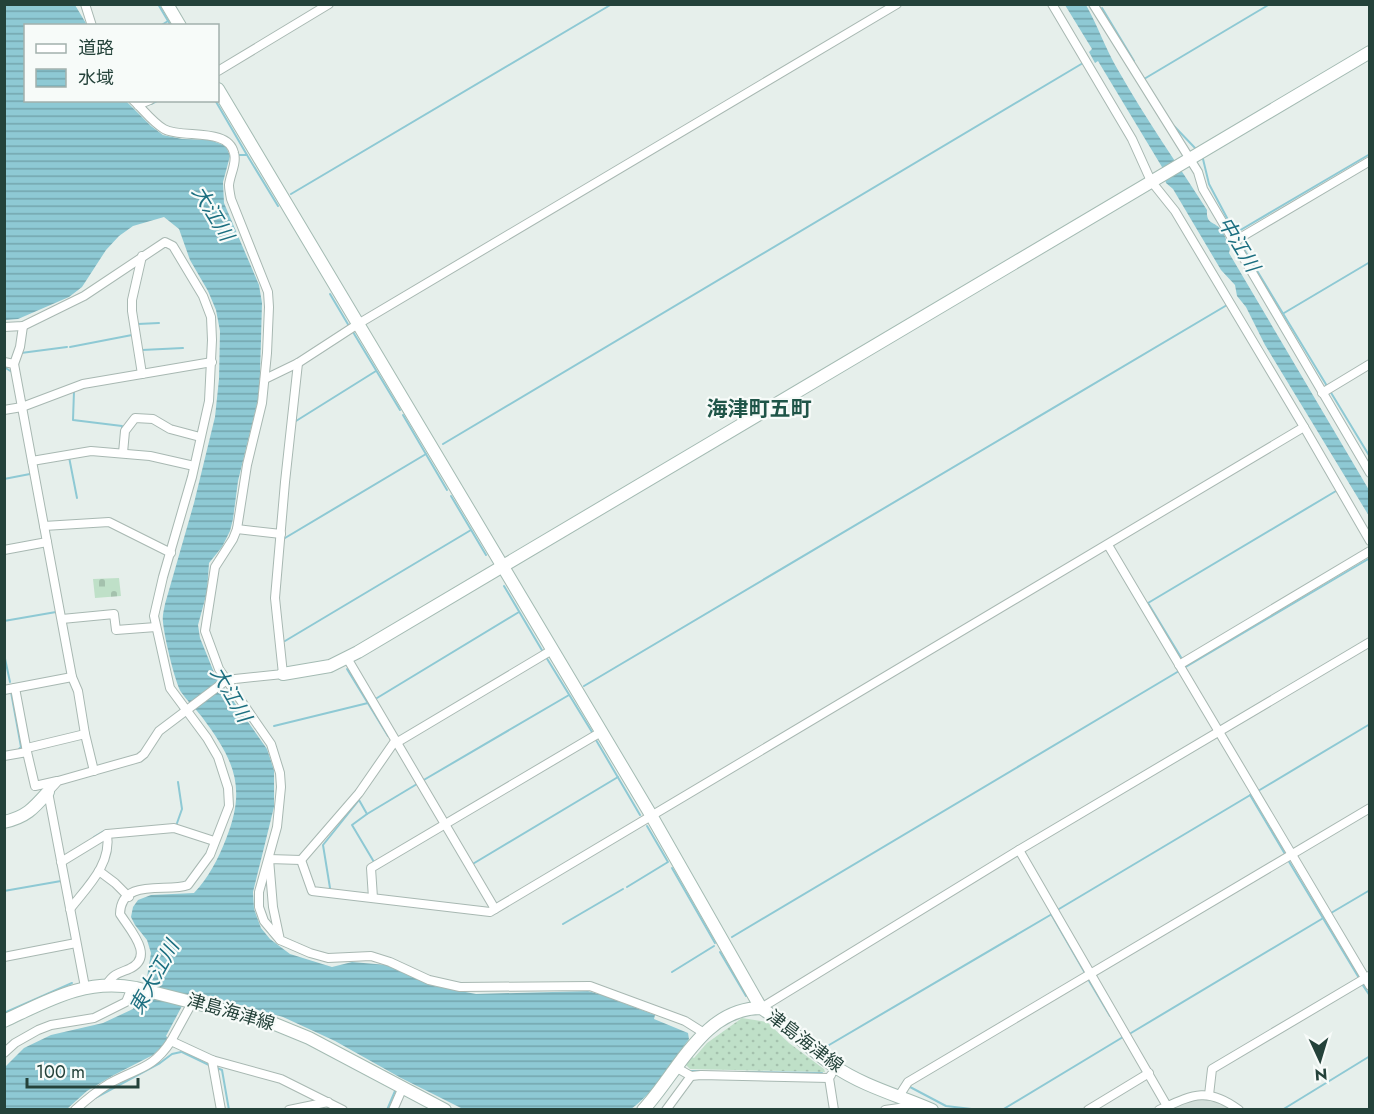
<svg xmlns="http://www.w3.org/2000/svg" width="1374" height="1114" viewBox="0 0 1374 1114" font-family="Jost,'Noto Sans JP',sans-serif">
<defs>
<pattern id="cemetery-stones" width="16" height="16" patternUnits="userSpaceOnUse" patternTransform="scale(1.5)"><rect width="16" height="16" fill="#bfe0c8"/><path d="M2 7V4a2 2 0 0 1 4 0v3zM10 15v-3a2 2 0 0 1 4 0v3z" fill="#a4c1ad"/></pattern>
<pattern id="park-dots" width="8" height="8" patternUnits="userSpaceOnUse" patternTransform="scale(1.5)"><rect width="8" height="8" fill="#bfe0c8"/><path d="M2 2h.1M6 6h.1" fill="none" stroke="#a4c1ad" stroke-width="1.8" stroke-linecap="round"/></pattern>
<pattern id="water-rules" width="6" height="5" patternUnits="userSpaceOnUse" patternTransform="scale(1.5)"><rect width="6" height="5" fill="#8ec9d4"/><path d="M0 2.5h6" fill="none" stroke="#74a5ad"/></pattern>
</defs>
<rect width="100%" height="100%" fill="#e6efeb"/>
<!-- built -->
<polygon fill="#d4dfda" points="1206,1099 1222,1104 1230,1109 1169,1110 1192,1100"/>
<!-- cemetery -->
<polygon fill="url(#cemetery-stones)" points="119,578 121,596 95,598 93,579"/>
<!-- park -->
<polygon fill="url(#park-dots)" points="742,1018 767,1022 789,1043 824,1069 825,1072 690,1069 686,1065 692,1057 694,1058 707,1043"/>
<!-- water -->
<g fill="url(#water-rules)">
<path d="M5,5h70l12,20 -61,1v74l100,1 25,25 12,9 19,4 28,1 16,6 4,10 -7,26 1,21 35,82 3,18 -2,73 -2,24 -20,81 -5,38 -3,12 -8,16 -13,16 -2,29 -9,33 2,13 15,37 52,74 7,21v37l-21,85 1,17 7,19 9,11 20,15 42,13 20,-5 35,3 47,21 42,8 112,-3 14,4 53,20 -1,4 34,14 1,6c-17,24 -34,53 -58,70h-168l-62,-31 -66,-37 -52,-24 -93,-26 -24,45 4,4 -6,8 -5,1 -6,6 -41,21 -25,15 -20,18 -62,1v-43l19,-19 27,-13 52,-12 30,-14 14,-32 4,-24 -4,-13 -12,-15 -4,-8 2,-10 5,-7 13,-5 43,-2c15,-16 24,-34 32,-54 21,-52 8,-79 -24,-122 -6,-8 -15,-16 -21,-25 -6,-10 -17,-56 -18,-70 -1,-6 1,-12 2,-18l29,-101 21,-86 4,-38 1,-48 -4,-21 -8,-19 -18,-31 -11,-31 -15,-12 -31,9 -14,10 -13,14 -24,37 -13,10 -51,22 -13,1 -1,-238 2,-13z"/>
<path d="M1065,5h21c12,21 19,43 32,65 27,48 59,93 89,140 -1,14 6,11 14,19 4,5 6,14 9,20l-1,4 140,237v26l-104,-171 -19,-38 -9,-11 -2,-11 -14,-15 -48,-81 -7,-6 -4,-16 -64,-106 -3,2 -6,-11 3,-3z"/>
</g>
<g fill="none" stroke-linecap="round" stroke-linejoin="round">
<!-- stream -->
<g stroke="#8ec9d4" stroke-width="2">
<polyline points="158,4 171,26"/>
<polyline points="1102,8 1134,61"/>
<polyline points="160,26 168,21"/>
<polyline points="1144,79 1270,4"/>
<polyline points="215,100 247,155"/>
<polyline points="151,104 159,100"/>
<polyline points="1173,125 1196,149"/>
<polyline points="238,155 247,155 278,206"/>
<polyline points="1203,159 1209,184 1235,233"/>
<polyline points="291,194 612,4"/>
<polyline points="1232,235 1370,154"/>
<polyline points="1239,241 1327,386"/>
<polyline points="330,294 349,326"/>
<polyline points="1284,313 1370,262"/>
<polyline points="138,324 159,323"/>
<polyline points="353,332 400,410"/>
<polyline points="70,347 132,335"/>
<polyline points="142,350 183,348"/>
<polyline points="21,355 21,353 67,347"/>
<polyline points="4,367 12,372"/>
<polyline points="1330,391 1370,457"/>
<polyline points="73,392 74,391 73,420 122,426 122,430"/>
<polyline points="403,415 447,490"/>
<polyline points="296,421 376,371"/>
<polyline points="443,444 1083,63"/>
<polyline points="69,457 77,498"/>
<polyline points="4,479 30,474"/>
<polyline points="451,496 486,555"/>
<polyline points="285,538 426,454"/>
<polyline points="504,586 543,652"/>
<polyline points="4,621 56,612 56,611"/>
<polyline points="285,641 471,530"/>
<polyline points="4,654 10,682"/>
<polyline points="546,657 592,732"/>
<polyline points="1182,659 1148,603 1336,491"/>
<polyline points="1184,668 1370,558"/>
<polyline points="347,669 388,736"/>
<polyline points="584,686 1227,305"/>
<polyline points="11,692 21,747 19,749"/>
<polyline points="377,698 519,612"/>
<polyline points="274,726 368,703"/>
<polyline points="596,740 640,815"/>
<polyline points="422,781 569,695"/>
<polyline points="1258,791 1370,724"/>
<polyline points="1250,795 1285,854"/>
<polyline points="176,826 182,809 178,782"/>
<polyline points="94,837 104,831"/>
<polyline points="1288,860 1359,978"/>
<polyline points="374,862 352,825 367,814 417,784"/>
<polyline points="471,865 618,777"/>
<polyline points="672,868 715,943"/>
<polyline points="627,887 668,862 647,826"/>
<polyline points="330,888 323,845 359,800 367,814"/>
<polyline points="4,891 61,881"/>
<polyline points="1059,909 1252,794"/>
<polyline points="1331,913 1370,890"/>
<polyline points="1051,914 1085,973"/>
<polyline points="563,924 623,889"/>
<polyline points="732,937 1179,671"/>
<polyline points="720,952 746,996"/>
<polyline points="672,972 714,946"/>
<polyline points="1088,979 1110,1016"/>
<polyline points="1362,984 1370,996"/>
<polyline points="4,1013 72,983"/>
<polyline points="1131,1033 1325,917"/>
<polyline points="824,1048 1052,914"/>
<polyline points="182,1052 209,1065"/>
<polyline points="217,1068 222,1070 229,1110"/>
<polyline points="690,1071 702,1071"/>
<polyline points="735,1072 822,1073"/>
<polyline points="910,1087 946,1106 980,1110"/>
<polyline points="95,1098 160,1063 172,1054 181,1052"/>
<polyline points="387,1110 395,1091"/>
<polyline points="1002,1110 1123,1037"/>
<polyline points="1282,1110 1370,1056"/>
</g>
<defs>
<g id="street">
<polyline points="85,4 92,26"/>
<polyline points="1052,4 1132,139 1151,181 1175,211 1304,427 1370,541"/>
<polyline points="1093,4 1198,172 1203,189 1370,473"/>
<polyline points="218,71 329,4"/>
<path d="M133,100c10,9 19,22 31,29 18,10 64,-2 70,24 3,10 -4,22 -5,32 0,4 1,9 2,14l37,93 1,15 -2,46 -5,50 -15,62 -10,64 -4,10 -18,28 -10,64 14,38 52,75 9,29 1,14 -4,40 -18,65v15l5,14 16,19"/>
<polyline points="138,105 150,100"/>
<polyline points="1233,242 1370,161"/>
<polyline points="142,256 132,300 132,311 142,374"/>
<path d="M4,327l19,-1 61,-30 81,-54 8,4 30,50 8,21 1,23 -3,61 -17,76 -29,100 -9,39 16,72 37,50 11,19 10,31 1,18 -19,49 -22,30c-20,8 -67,-8 -68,29 10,16 36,43 9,55 -10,4 -16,5 -22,15"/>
<polyline points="4,362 14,364 72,677 78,691 85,734 94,771"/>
<polyline points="14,364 20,347 23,326"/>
<polyline points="265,379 298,363 358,324 897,4"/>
<polyline points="1322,393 1370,364"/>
<polyline points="4,410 22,407 83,384 212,362"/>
<polyline points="123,453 125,431 135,418 153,419 170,429 200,437"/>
<polyline points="32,461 91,451 150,456 194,466"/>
<polyline points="44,526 109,522 171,553"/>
<polyline points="237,529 281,534"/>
<polyline points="1108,545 1370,986"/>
<polyline points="4,550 47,542"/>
<polyline points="62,619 114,614 116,630 156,627"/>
<polyline points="347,658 495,909"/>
<polyline points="1179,665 1370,551"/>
<polyline points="15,688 27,752"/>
<polyline points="4,690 72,677"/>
<polyline points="396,743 552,650"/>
<polyline points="27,748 85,734"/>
<polyline points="4,756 27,752 35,786 57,781"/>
<polyline points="1019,850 1167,1106"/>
<polyline points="301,860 312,891 490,912 1304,427"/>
<polyline points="301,860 269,859 273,907 280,940 310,953 328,958 371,956 390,962 429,980 460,987 590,986 685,1021 704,1033"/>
<polyline points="301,860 359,793 395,741"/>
<polyline points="61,862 107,834 174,828 214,841"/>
<polyline points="99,871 115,883 129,897"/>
<polyline points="373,898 371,868 601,732"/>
<path d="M70,909c17,-22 42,-45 37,-75"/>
<polyline points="4,957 76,943"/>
<polyline points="85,987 48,792 58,781 139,758 144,754 159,731 224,682 235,679 283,674 275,598 285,482 298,363"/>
<polyline points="761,1008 1019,850 1370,642"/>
<polyline points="171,1041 193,1001"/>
<polyline points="4,1053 15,1043 38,1030 51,1025 94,1018 126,1002 130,992"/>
<polyline points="212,1060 221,1110"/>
<polyline points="677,1068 691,1076 701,1075 829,1078"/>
<polyline points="831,1075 829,1078 834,1110"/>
<polyline points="1209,1095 1212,1069 1369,976"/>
<polyline points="899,1096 908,1082 1370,808"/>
<path d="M75,1110c11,-10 22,-19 35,-27 27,-15 43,-14 61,-42l41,19 69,19 62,31"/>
<polyline points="289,1110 328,1102"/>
<polyline points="393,1110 403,1087"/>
<polyline points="666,1110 691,1076"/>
<polyline points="885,1110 906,1107 914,1102"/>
<polyline points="1088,1110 1149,1073"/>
<path d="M1159,1110c33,-15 48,-24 80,0"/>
</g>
<g id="secondary">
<polyline points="167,4 180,26"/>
<polyline points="218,89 651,815 761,1008"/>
<polyline points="283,674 330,666 358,652 1370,52"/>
<path d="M4,822c22,-5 29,-13 44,-30"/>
<path d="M4,1021c45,-21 82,-43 132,-33l134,34 39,16 136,72"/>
<path d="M643,1110c34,-36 60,-102 118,-102 26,16 47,41 73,58 29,20 66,30 98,44"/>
</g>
</defs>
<!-- street casing -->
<use href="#street" stroke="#a8b8b2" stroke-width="10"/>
<!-- secondary casing -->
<use href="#secondary" stroke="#a4bbb3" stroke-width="14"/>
<!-- street -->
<use href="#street" stroke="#fff" stroke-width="8"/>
<!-- secondary -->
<use href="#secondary" stroke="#fff" stroke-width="12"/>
</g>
<g text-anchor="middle" stroke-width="4.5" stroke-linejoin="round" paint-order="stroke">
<!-- street labels -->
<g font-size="18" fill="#24423a" stroke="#f7fbf9">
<text transform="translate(231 1012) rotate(16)" y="6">津島海津線</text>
<text transform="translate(805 1041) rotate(37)" y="6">津島海津線</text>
</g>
<!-- water labels -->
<g font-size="20" font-style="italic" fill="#1c6f80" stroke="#f7fbf9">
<text transform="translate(213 213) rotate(59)" y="7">大江川</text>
<text transform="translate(1239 244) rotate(59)" y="7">中江川</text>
<text transform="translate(231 694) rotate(60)" y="7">大江川</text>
<text transform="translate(154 977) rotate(-61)" y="7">東大江川</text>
</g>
<!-- quarter labels -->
<g font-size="21" font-weight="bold" fill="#1f5548" stroke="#f7fbf9">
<text x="759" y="416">海津町五町</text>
</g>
</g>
<!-- border -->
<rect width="1374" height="1114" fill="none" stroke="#24423a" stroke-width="12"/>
<!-- legend -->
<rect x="24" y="24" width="195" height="78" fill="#f7fbf9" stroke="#a3b1ad" stroke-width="1.5"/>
<rect x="36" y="44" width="30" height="9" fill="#ffffff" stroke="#a3b1ad" stroke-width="1.5"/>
<text x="78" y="54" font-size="18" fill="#24423a">道路</text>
<rect x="36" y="69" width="30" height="18" fill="url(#water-rules)" stroke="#a3b1ad" stroke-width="1.5"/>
<text x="78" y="84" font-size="18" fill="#24423a">水域</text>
<!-- north arrow -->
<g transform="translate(1320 1060) rotate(176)" stroke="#f7fbf9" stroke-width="4.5" paint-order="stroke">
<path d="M0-4.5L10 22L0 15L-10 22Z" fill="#24423a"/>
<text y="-9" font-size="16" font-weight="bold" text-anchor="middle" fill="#24423a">N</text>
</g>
<!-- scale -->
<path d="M27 1078v9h111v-9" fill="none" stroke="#24423a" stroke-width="3"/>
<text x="36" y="1078" font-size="18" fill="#24423a" stroke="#f7fbf9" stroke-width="4.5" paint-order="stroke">100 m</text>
</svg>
